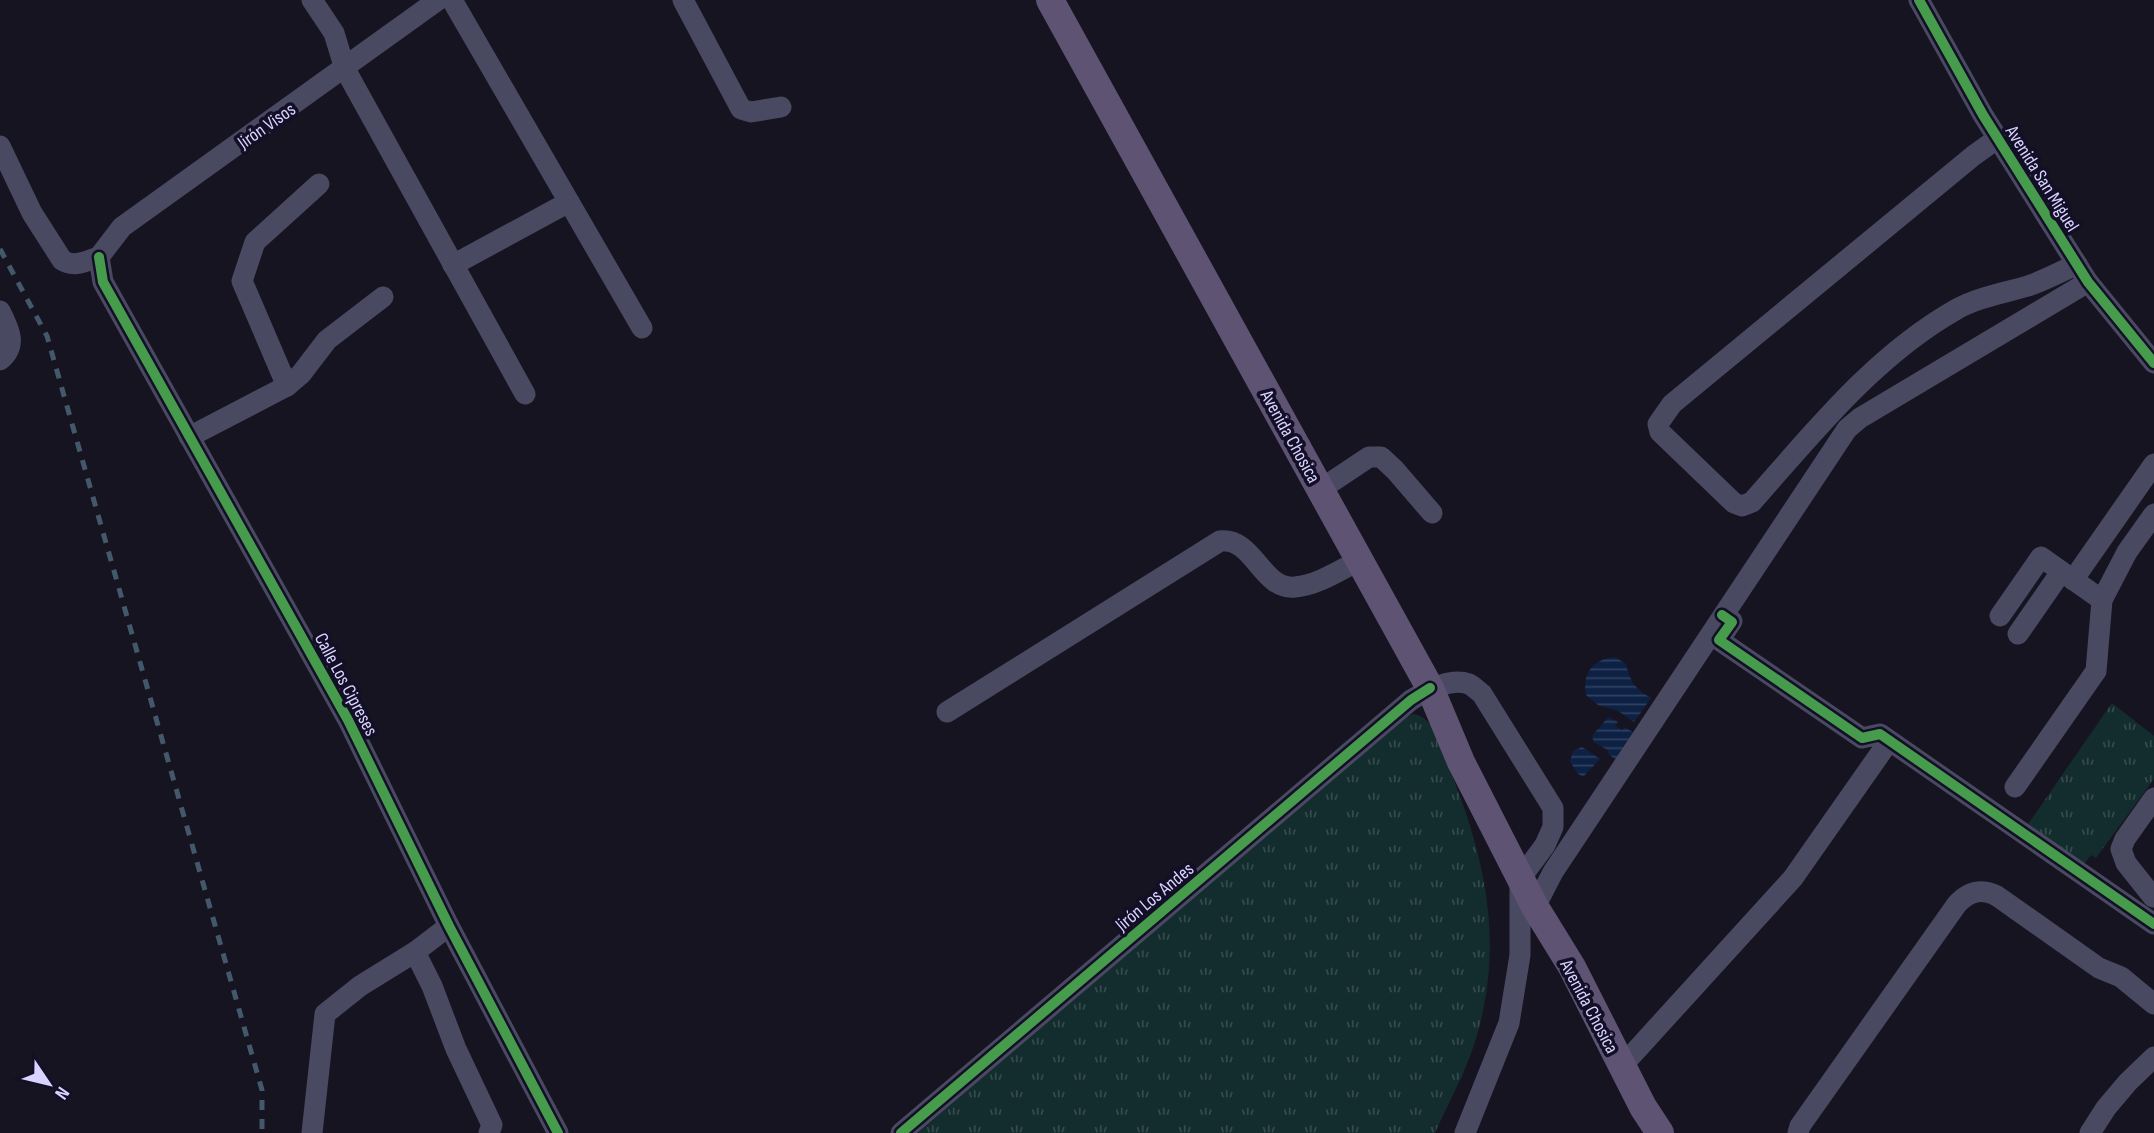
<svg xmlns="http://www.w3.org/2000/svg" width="2154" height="1133" viewBox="0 0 2154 1133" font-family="'Sofia Sans Condensed',sans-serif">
<defs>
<pattern id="grass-tufts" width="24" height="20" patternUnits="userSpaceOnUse" patternTransform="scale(1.75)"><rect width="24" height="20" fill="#132c2d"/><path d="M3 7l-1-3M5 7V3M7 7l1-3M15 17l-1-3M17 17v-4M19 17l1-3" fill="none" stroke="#354a4c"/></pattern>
<pattern id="water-rules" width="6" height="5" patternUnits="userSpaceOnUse" patternTransform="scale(1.75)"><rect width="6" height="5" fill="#0d2144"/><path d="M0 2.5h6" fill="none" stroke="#304060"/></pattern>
</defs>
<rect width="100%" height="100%" fill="#161421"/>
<!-- grass -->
<g fill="url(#grass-tufts)">
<polygon points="2112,703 2154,736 2154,779 2096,858 2091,855 2081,868 2024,830"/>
<path d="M1414,714c22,4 29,38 36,56 37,93 55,177 24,275 -10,30 -26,59 -39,88h-517l478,-413z"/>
</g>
<!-- water -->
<g fill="url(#water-rules)">
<path d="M1615,657l11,7c4,17 9,25 25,34l-17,24 -16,-11 -20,-6 -12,-10c-4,-22 7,-36 29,-38z"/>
<polygon points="1608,717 1618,722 1615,726 1622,730 1625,727 1637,735 1619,762 1608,754 1609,751 1594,742 1592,736"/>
<polygon points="1582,747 1600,759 1583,777 1577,773 1570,761 1573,751"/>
</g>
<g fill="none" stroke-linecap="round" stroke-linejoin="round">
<!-- minor -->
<g stroke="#4a4962" stroke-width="21">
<polyline points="312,0 334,33 345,69 525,394"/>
<polyline points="452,0 642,328"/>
<polyline points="683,0 741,109 751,112 781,107"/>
<polyline points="1919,0 1983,115 2088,282 2154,363"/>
<path d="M1998,138l-25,18 -301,248 -14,20 2,8 74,71 8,3 10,-4c62,-70 122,-146 205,-193 22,-12 47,-16 71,-23 17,-6 33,-14 49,-22"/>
<path d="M0,146l32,67 30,47c12,8 24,1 37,-3"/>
<polyline points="99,257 103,282 348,720 449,926 558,1133"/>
<polyline points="99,257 122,227 438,0"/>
<polyline points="453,265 569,202"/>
<path d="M0,311c9,18 18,34 0,49"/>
<polyline points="287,386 242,281 255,242 319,184"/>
<polyline points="189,437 287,386 301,374 327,340 383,297"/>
<polyline points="1321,489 1369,457 1381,457 1395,470 1432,513"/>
<polyline points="2073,580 2154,464"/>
<polyline points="2102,600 2127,552 2154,514"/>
<polyline points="2000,616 2041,557 2102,600 2096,671 2015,787"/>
<polyline points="1732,621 1719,640 1862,738 1880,734 2154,924"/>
<polyline points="2018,634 2061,572"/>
<path d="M947,712l273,-171c34,-4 42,50 75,46 23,-2 45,-17 65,-27"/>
<polyline points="2153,897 2126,863 2121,849 2125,839 2154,798"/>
<polyline points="1535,907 1553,872 1847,429 1860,418 2088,282"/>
<polyline points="415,952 432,986 456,1049 492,1125 489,1133"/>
<polyline points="1622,1066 1793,878 1889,741"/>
<polyline points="312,1133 325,1014 360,986 415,952 449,926"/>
<path d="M901,1133l510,-433c16,-9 38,-23 58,-16 4,2 9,7 13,10l71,114v19l-8,18 -25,34v76l-11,68 -44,110"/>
<path d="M1798,1133l2,-7 157,-222c12,-13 24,-16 40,-8l102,72 22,9 33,27"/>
<polyline points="2090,1133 2106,1108 2128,1082 2154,1057"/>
</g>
<!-- major -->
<polyline stroke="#5e5373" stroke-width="28" points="1050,0 1430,688 1461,762 1535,907 1572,967 1643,1107 1660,1133"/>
<!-- rail -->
<polyline stroke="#43596b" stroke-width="5" stroke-dasharray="10 9" stroke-linecap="butt" points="0,249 47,336 262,1090 262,1133"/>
<defs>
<g id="cycleway">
<polyline points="1919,0 1983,115 2088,282 2154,363"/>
<polyline points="99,257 103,282 348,720 449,926 558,1133"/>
<polyline points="1722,615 1732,622 1719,640 1862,738 1880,734 2154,924"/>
<polyline points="901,1133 1411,700 1430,688"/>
</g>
</defs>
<!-- cycleway casing -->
<use href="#cycleway" stroke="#130f26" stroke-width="15"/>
<!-- cycleway -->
<use href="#cycleway" stroke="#469c4c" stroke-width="10"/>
</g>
<g text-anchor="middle" stroke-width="7" stroke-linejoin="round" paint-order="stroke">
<!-- street labels -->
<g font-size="19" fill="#d9d4ff" stroke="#130f26">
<text transform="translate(266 125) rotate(-35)" y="7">Jirón Visos</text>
<text transform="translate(2043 178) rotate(58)" y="7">Avenida San Miguel</text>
<text transform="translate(1291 436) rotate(61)" y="7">Avenida Chosica</text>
<text transform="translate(347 684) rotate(62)" y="7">Calle Los Cipreses</text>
<text transform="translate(1154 896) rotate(-40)" y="7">Jirón Los Andes</text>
<text transform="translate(1590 1006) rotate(62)" y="7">Avenida Chosica</text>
</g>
</g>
<!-- north arrow -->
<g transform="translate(49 1084) rotate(125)" stroke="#130f26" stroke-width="5" paint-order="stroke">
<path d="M0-5L12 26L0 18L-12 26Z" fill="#d9d4ff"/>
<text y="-10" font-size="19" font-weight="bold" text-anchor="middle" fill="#d9d4ff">N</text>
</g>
</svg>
